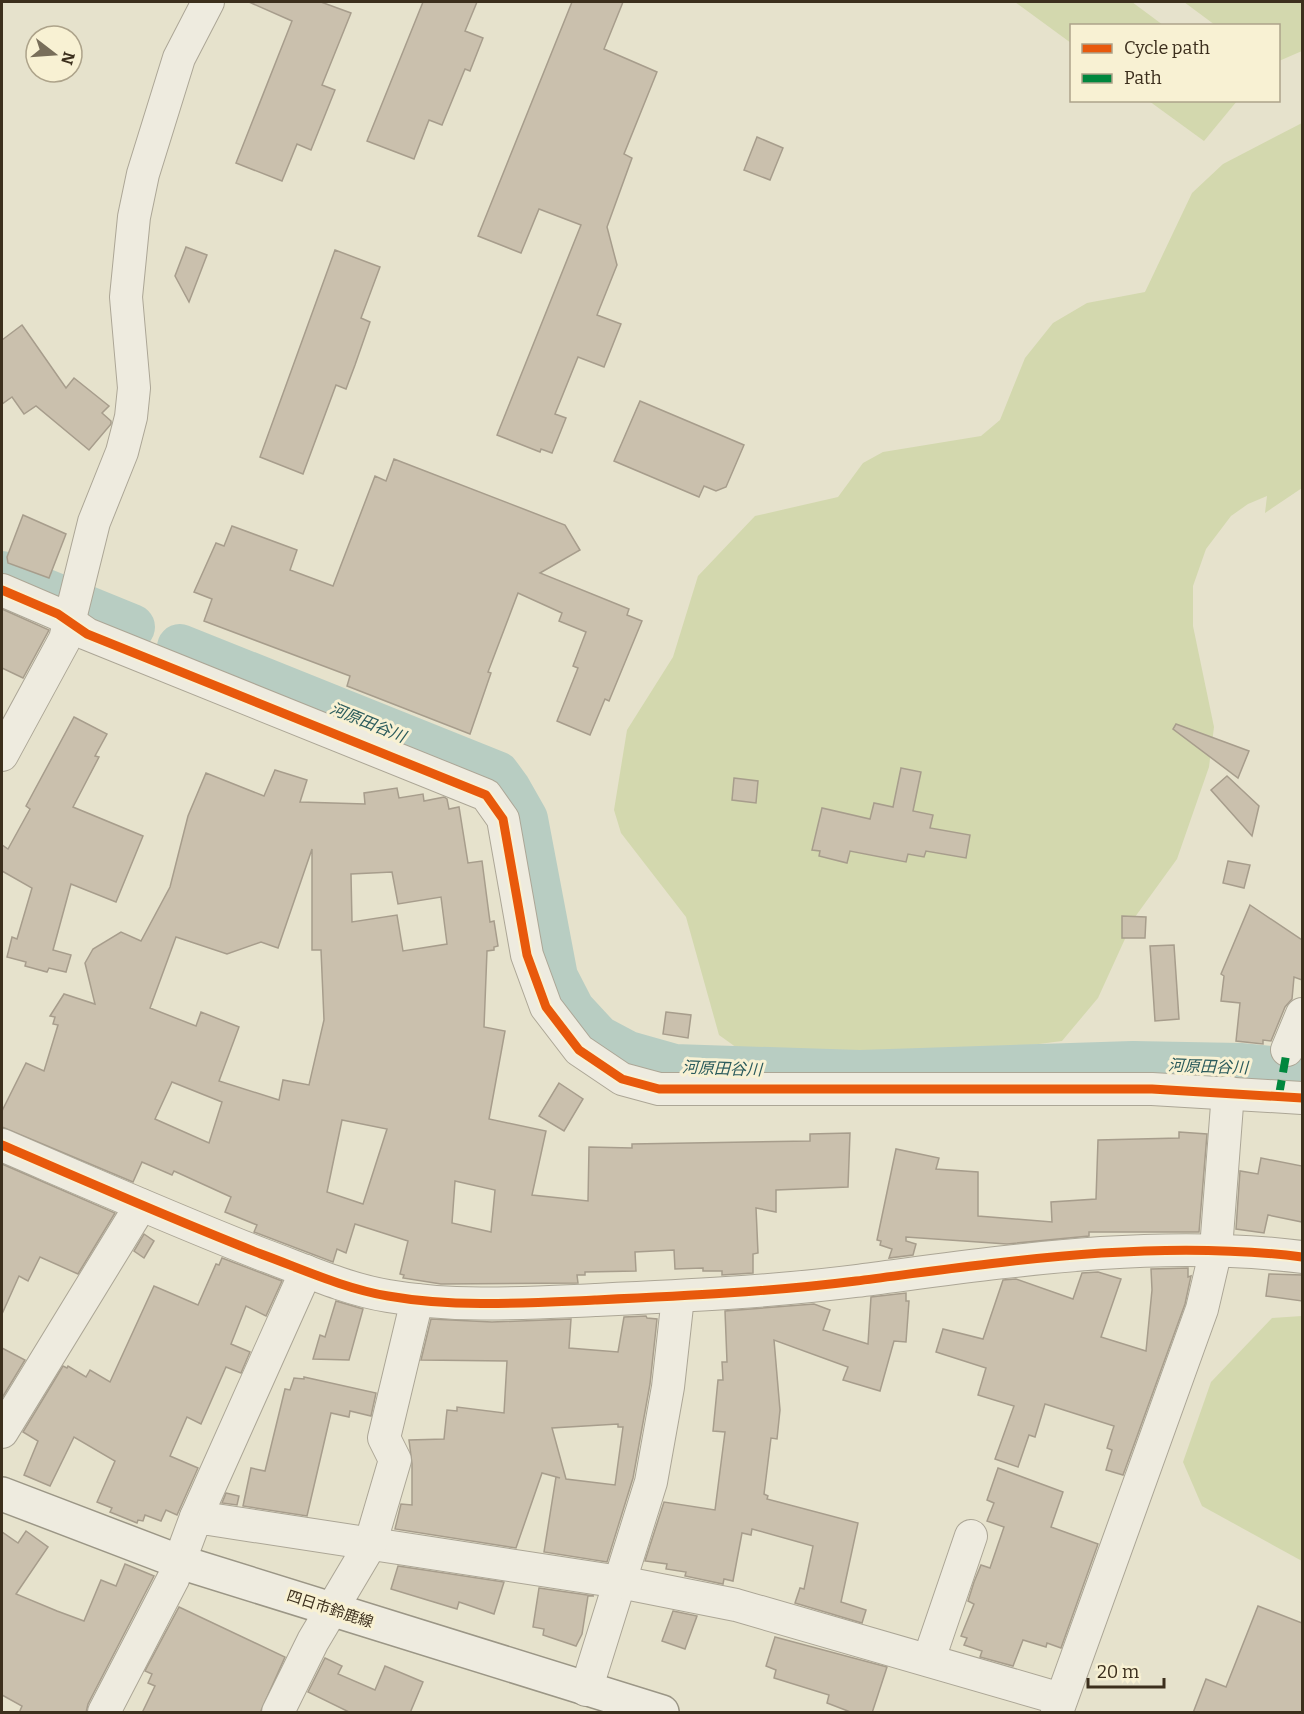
<svg xmlns="http://www.w3.org/2000/svg" width="1304" height="1714" viewBox="0 0 1304 1714" font-family="Bitter,'Noto Sans JP',serif">
<rect width="100%" height="100%" fill="#e6e2cc"/>
<!-- green -->
<g fill="#d3d8ae">
<polygon points="1015,2 1132,2 1163,25 1072,26 1071,43"/>
<polygon points="1184,2 1302,2 1302,51 1279,61 1278,26 1215,25"/>
<polygon points="1149,101 1237,101 1204,141"/>
<polygon points="1302,123 1302,488 1265,513 1267,496 1248,504 1231,516 1206,549 1193,586 1193,626 1214,727 1209,767 1177,859 1135,917 1098,998 1062,1041 806,1074 751,1058 719,1035 686,917 621,833 614,810 627,730 673,657 698,576 755,516 838,497 863,463 883,452 981,436 1000,420 1025,358 1053,323 1087,303 1145,292 1192,193 1223,164"/>
<polygon points="1302,1316 1302,1561 1202,1506 1183,1462 1211,1382 1272,1318"/>
</g>
<g fill="none" stroke-linecap="round" stroke-linejoin="round">
<!-- river -->
<g stroke="#b8cdc2" stroke-width="46">
<polyline points="2,574 132,627"/>
<polyline points="180,647 497,774 508,789 525,819 555,977 572,1010 598,1038 628,1054 674,1067 860,1073 1133,1064 1240,1066 1302,1072"/>
</g>
</g>
<!-- building -->
<g fill="#cac0ad" stroke="#a79d8c" stroke-width="1.5" fill-rule="evenodd">
<polygon points="249,2 321,2 351,13 322,85 335,90 311,150 297,144 282,181 236,163 292,21"/>
<polygon points="423,2 477,2 465,31 483,38 470,71 465,69 442,125 429,120 414,159 367,141"/>
<polygon points="572,2 623,2 604,49 657,72 624,154 632,158 607,227 617,265 597,315 621,324 604,367 578,357 555,414 566,418 552,453 541,449 540,452 497,435 581,225 539,209 521,253 478,236"/>
<polygon points="757,137 783,148 770,180 744,170"/>
<polygon points="186,247 207,255 189,302 175,276"/>
<polygon points="335,250 380,267 361,318 370,322 355,365 346,389 336,385 303,474 260,457"/>
<polygon points="22,325 66,388 74,378 109,406 102,413 111,421 111,424 89,450 36,406 24,414 12,397 2,404 2,340"/>
<polygon points="640,401 744,445 726,487 716,491 704,486 699,497 614,461"/>
<polygon points="394,459 565,525 580,550 540,573 629,609 627,615 642,621 609,701 605,699 590,735 557,721 578,668 573,666 586,632 559,621 562,613 518,593 488,672 491,673 470,734 347,686 350,676 204,621 212,599 194,592 216,543 224,546 232,526 297,550 290,570 333,586 375,476 386,481"/>
<polygon points="23,515 66,534 49,578 8,563 7,557"/>
<polygon points="2,609 49,630 23,678 2,668"/>
<polygon points="74,717 107,734 95,756 99,757 73,807 143,836 116,902 71,884 53,950 71,955 66,972 49,968 47,972 25,966 26,962 7,957 12,937 17,939 32,888 2,871 2,845 8,849 30,809 26,806"/>
<polygon points="1176,724 1249,751 1238,778 1173,729"/>
<polygon points="901,768 921,772 913,811 933,815 930,828 970,835 966,858 926,851 924,857 908,854 906,862 850,851 847,863 819,856 820,851 812,850 822,808 870,819 874,803 893,807"/>
<path d="M275,770l32,10 -7,22 65,2 -1,-11 33,-5 2,10 24,-4 1,7 20,-4 3,2 2,10 10,-2 9,56 14,-2 8,61 4,-1 4,25 -4,1v3l-7,1 -3,76 21,4 -16,88 57,12 -14,64 56,6 1,-54 43,1v-4l178,-3v-7l40,-1 -2,54 -72,3v22l-20,-4 2,45 -5,1v19l-31,2v-4h-19v-3l-28,1 -1,-19 -39,2 1,19 -51,1v3h-8l1,8 -137,1 -38,-6 1,-3 -4,-1 8,-33 -53,-17 -9,29 -9,-4 -4,13 -79,-30 3,-7 -32,-13 6,-15 -57,-26 -2,4 -30,-13 -9,20 -131,-55v-16l24,-48 18,8 14,-46 -5,-1 2,-7 -5,-1 14,-22 31,10 -10,-41 8,-14 28,-17 20,9 29,-54 18,-71 18,-43 58,23zM312,849v101h9l3,70 -15,65 -26,-5 -4,20 -60,-19 20,-54 -38,-15 -5,14 -46,-18 26,-71 51,17 34,-12 17,6zM392,872l6,32 43,-7 6,47 -44,7 -6,-36 -45,7 -1,-48zM172,1082l50,20 -13,41 -54,-24zM342,1120l45,9 -24,75 -36,-12zM455,1181l40,9 -4,42 -39,-9z"/>
<polygon points="1227,776 1259,806 1252,836 1211,790"/>
<polygon points="734,778 758,781 756,803 732,800"/>
<polygon points="1228,861 1250,865 1244,888 1223,883"/>
<polygon points="1250,905 1302,940 1302,980 1294,977 1292,999 1285,1007 1271,1041 1263,1040 1263,1044 1236,1041 1240,1003 1221,1001 1224,976 1221,974"/>
<polygon points="1122,916 1146,917 1145,938 1122,938"/>
<polygon points="1174,945 1179,1019 1155,1021 1150,946"/>
<polygon points="666,1012 691,1015 688,1038 663,1034"/>
<polygon points="559,1083 583,1099 564,1131 539,1116"/>
<polygon points="1179,1132 1207,1134 1199,1232 1089,1232 1089,1236 1007,1244 906,1237 906,1241 916,1244 913,1255 889,1258 892,1249 880,1245 881,1241 877,1240 896,1149 939,1158 936,1169 978,1172 978,1216 1052,1222 1051,1202 1096,1199 1098,1140 1179,1138"/>
<polygon points="1261,1158 1302,1166 1302,1222 1268,1215 1264,1233 1236,1229 1240,1171 1258,1174"/>
<polygon points="2,1164 115,1213 78,1274 40,1257 28,1281 19,1276 2,1314"/>
<polygon points="144,1234 154,1241 144,1258 134,1251"/>
<polygon points="222,1258 282,1281 266,1316 246,1306 231,1344 250,1352 241,1373 226,1367 201,1424 187,1417 170,1456 198,1468 177,1515 166,1510 161,1521 145,1515 143,1521 138,1520 137,1523 110,1512 112,1508 97,1502 115,1461 74,1437 50,1486 24,1475 38,1441 23,1432 63,1366 67,1368 68,1366 86,1377 90,1370 110,1382 154,1286 198,1305 216,1264 219,1265"/>
<polygon points="1188,1268 1188,1277 1191,1276 1185,1304 1123,1475 1106,1470 1112,1450 1107,1448 1114,1426 1045,1404 1035,1437 1029,1435 1018,1467 995,1459 1014,1406 978,1395 986,1368 936,1352 943,1329 983,1339 1003,1280 1016,1279 1073,1299 1082,1273 1098,1272 1121,1279 1101,1337 1146,1351 1152,1290 1151,1269"/>
<polygon points="1269,1274 1302,1275 1302,1301 1266,1296"/>
<polygon points="906,1293 906,1301 909,1301 906,1342 894,1341 880,1391 843,1380 848,1367 774,1340 780,1410 777,1439 771,1438 764,1494 768,1496 767,1499 858,1523 841,1602 866,1610 862,1623 795,1603 800,1588 804,1589 813,1546 752,1529 751,1535 742,1533 733,1581 724,1579 723,1584 685,1576 686,1572 666,1569 667,1564 645,1561 664,1502 715,1510 725,1432 713,1431 718,1380 723,1380 722,1362 727,1362 725,1311 814,1304 830,1310 823,1330 868,1344 871,1297"/>
<polygon points="336,1301 363,1309 349,1360 313,1359 320,1335 325,1337"/>
<path d="M646,1316l1,2 10,1 -7,65 -17,94 -26,84 -63,-10 12,-75 4,1 -18,-5 -26,75 -121,-19 6,-25 11,1v-41l-3,-24 35,-1 3,-29 10,1v-4l47,6 3,-52 -86,-1 10,-41 61,3 79,-3 -2,29 49,4 6,-35zM618,1424v3h5l-8,58 -49,-6 -14,-51z"/>
<polygon points="2,1348 25,1360 2,1398"/>
<polygon points="304,1377 376,1393 371,1416 350,1411 349,1417 331,1413 307,1516 243,1506 251,1468 265,1471 285,1389 290,1390 294,1378 304,1379"/>
<polygon points="998,1468 1063,1492 1051,1527 1098,1544 1061,1648 1047,1643 1046,1647 1023,1640 1013,1666 980,1657 982,1651 964,1645 967,1638 961,1636 974,1604 968,1601 974,1582 981,1565 990,1568 1004,1527 987,1521 994,1503 987,1500"/>
<polygon points="226,1493 239,1496 237,1505 222,1503"/>
<polygon points="26,1531 48,1547 16,1594 57,1611 84,1621 101,1580 116,1586 125,1564 154,1576 88,1704 86,1713 19,1713 22,1706 2,1695 2,1532 18,1543"/>
<polygon points="398,1566 504,1582 494,1614 459,1602 457,1609 391,1589"/>
<polygon points="539,1588 594,1596 588,1596 582,1634 576,1646 543,1635 544,1629 533,1627"/>
<polygon points="1258,1606 1302,1623 1302,1713 1193,1713 1206,1679 1226,1687"/>
<polygon points="179,1607 285,1657 260,1713 142,1713 155,1686 148,1683 152,1674 145,1671"/>
<polygon points="673,1611 697,1616 685,1649 662,1641"/>
<polygon points="775,1637 887,1667 872,1713 853,1713 827,1703 829,1695 774,1678 776,1670 766,1666"/>
<polygon points="325,1658 342,1666 338,1674 375,1690 385,1666 423,1682 410,1713 351,1713 308,1692"/>
</g>
<g fill="none" stroke-linecap="round" stroke-linejoin="round">
<defs>
<g id="minor">
<polyline points="2,590 58,614 87,634 486,795 503,819 527,955 546,1007 579,1050 622,1079 659,1089 1152,1089 1302,1098"/>
<polyline points="2,755 65,639 94,522 122,452 131,417 134,388 126,297 134,217 143,174 179,58 208,2"/>
<polyline points="1287,1050 1302,1014"/>
<path d="M2,1145c86,37 172,75 259,109 41,15 84,35 127,42 68,12 139,7 207,4 87,-4 175,-8 261,-19 148,-19 297,-43 446,-24"/>
<polyline points="2,1432 141,1205"/>
<polyline points="196,1517 306,1271"/>
<polyline points="929,1659 971,1536"/>
<polyline points="586,1690 651,1482 668,1387 678,1297"/>
<polyline points="104,1712 173,1579 196,1517 620,1582 736,1605 1061,1699"/>
<polyline points="278,1712 313,1641 370,1545 395,1460 384,1438 417,1300"/>
<polyline points="1057,1712 1202,1309 1216,1249 1228,1092"/>
</g>
<polyline id="secondary" points="2,1494 180,1562 662,1712"/>
</defs>
<!-- minor casing -->
<use href="#minor" stroke="#aca696" stroke-width="34"/>
<!-- secondary casing -->
<use href="#secondary" stroke="#9b9686" stroke-width="36"/>
<!-- minor -->
<use href="#minor" stroke="#eeebdf" stroke-width="32"/>
<!-- secondary -->
<use href="#secondary" stroke="#eeebdf" stroke-width="33"/>
<!-- quiet -->
<polyline stroke="#00873e" stroke-width="8" stroke-dasharray="15 8" stroke-linecap="butt" points="1279,1095 1287,1050"/>
<defs>
<g id="cycleway">
<polyline points="2,590 58,614 87,634 486,795 503,819 527,955 546,1007 579,1050 622,1079 659,1089 1152,1089 1302,1098"/>
<path d="M2,1145c86,37 172,75 259,109 41,15 84,35 127,42 68,12 139,7 207,4 87,-4 175,-8 261,-19 148,-19 297,-43 446,-24"/>
</g>
</defs>
<!-- cycleway casing -->
<use href="#cycleway" stroke="#f8f1d3" stroke-width="13"/>
<!-- cycleway -->
<use href="#cycleway" stroke="#e8590c" stroke-width="9"/>
</g>
<g text-anchor="middle" stroke-width="6" stroke-linejoin="round" paint-order="stroke">
<!-- street labels -->
<g font-size="15" fill="#3c2f1d" stroke="#f8f1d3">
<text transform="translate(330 1609) rotate(18)" y="5">四日市鈴鹿線</text>
</g>
<!-- water labels -->
<g font-size="16" font-style="italic" fill="#2b5b5c" stroke="#f8f1d3">
<text transform="translate(368 722) rotate(22)" y="6">河原田谷川</text>
<text transform="translate(1208 1066) rotate(2)" y="6">河原田谷川</text>
<text transform="translate(722 1068) rotate(2)" y="6">河原田谷川</text>
</g>
</g>
<!-- border -->
<rect width="1304" height="1714" fill="none" stroke="#3c2f1d" stroke-width="6"/>
<!-- legend -->
<rect x="1070" y="24" width="210" height="78" fill="#f8f1d3" stroke="#ada38a" stroke-width="1.5"/>
<rect x="1082" y="44" width="30" height="9" fill="#e8590c" stroke="#ada38a" stroke-width="1.5"/>
<text x="1124" y="54" font-size="18" fill="#3c2f1d">Cycle path</text>
<rect x="1082" y="74" width="30" height="9" fill="#00873e" stroke="#ada38a" stroke-width="1.5"/>
<text x="1124" y="84" font-size="18" fill="#3c2f1d">Path</text>
<!-- north arrow -->
<g transform="translate(54 54) rotate(107)"><circle r="28" fill="#f8f1d3" stroke="#ada38a" stroke-width="1.5"/>
<path d="M0-4.5L10 22L0 15L-10 22Z" fill="#786e5a"/>
<text y="-9" font-size="16" font-weight="bold" text-anchor="middle" fill="#3c2f1d">N</text>
</g>
<!-- scale -->
<path d="M1088 1678v9h76v-9" fill="none" stroke="#3c2f1d" stroke-width="3"/>
<text x="1097" y="1678" font-size="18" fill="#3c2f1d" stroke="#f8f1d3" stroke-width="4.5" paint-order="stroke">20 m</text>
</svg>
